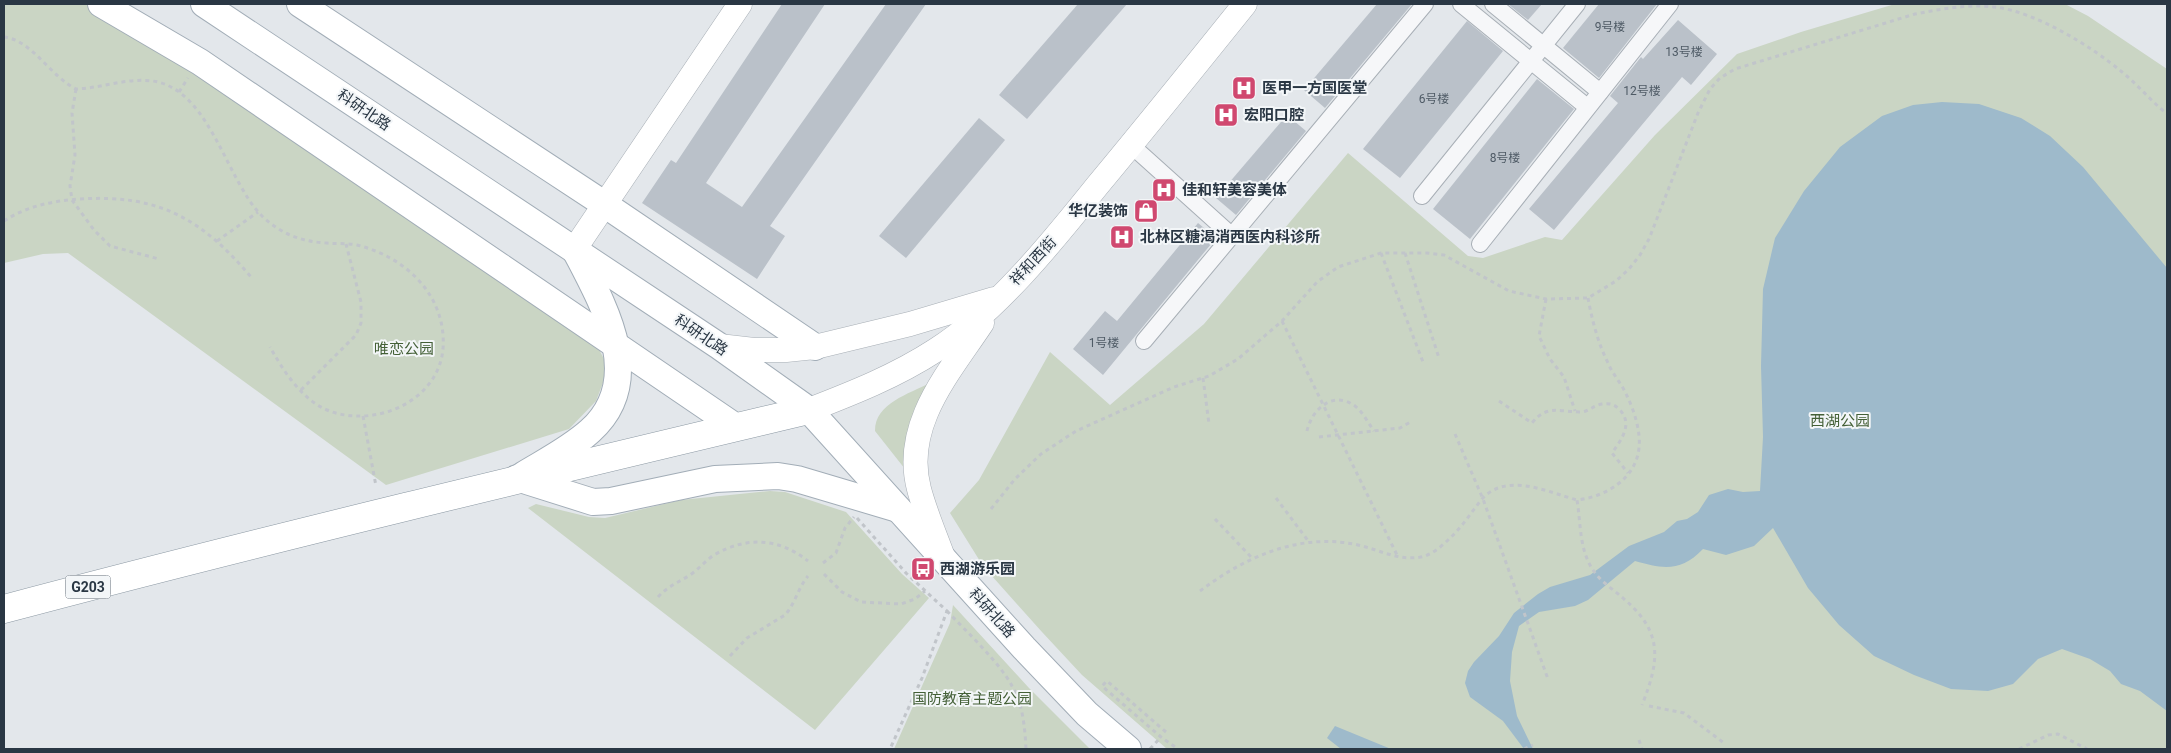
<svg xmlns="http://www.w3.org/2000/svg" width="2171" height="753" viewBox="0 0 2171 753" font-family="Roboto,'Noto Sans SC',sans-serif">
<rect width="100%" height="100%" fill="#e3e7eb"/>
<!-- green -->
<g fill="#cad5c4">
<polygon points="4,4 91,4 592,336 604,359 604,380 596,401 569,429 386,485 68,253 43,254 4,263"/>
<polygon points="1895,4 2065,4 2088,16 2167,69 2167,749 1167,749 1082,675 1042,632 983,566 950,513 979,480 1050,352 1110,405 1204,324 1348,153 1468,256 1483,258 1545,237 1562,240 1655,135 1737,54 1801,32"/>
<path d="M930,383c-20,32 -24,47 -25,86l-30,-38c0,-28 34,-37 55,-48z"/>
<polygon points="770,491 785,492 846,512 902,574 929,598 815,730 528,508 536,504 589,517 605,518 681,500"/>
<polygon points="953,605 1029,688 1090,749 894,749 950,623"/>
</g>
<!-- water -->
<g fill="#9ebacb">
<path d="M1942,102l37,2 42,14 29,18 33,31 84,101v443l-27,-20 -19,-7 -11,-13 -20,-12 -28,-10 -24,10 -25,25 -25,7 -37,-2 -37,-14 -40,-19 -35,-31 -31,-37 -35,-60 -19,18 -28,9 -23,-6c-22,23 -40,20 -68,12l-47,39 -13,6 -36,6 -20,14 -7,26 -2,29 7,35 16,33h-9l-21,-28 -33,-24 -5,-14 3,-12 6,-9 25,-26 15,-23 24,-19 12,-7 40,-12 39,-29 35,-14 13,-11 10,-2 11,-7 11,-17 19,-6 15,3 17,-1 3,-54 -2,-71 2,-77 12,-51 29,-47 36,-44 42,-31 31,-11z"/>
<polygon points="1335,726 1391,749 1341,749 1327,738"/>
</g>
<!-- building -->
<g fill="#bac1c9">
<polygon points="782,4 825,4 706,183 742,207 886,4 926,4 770,226 785,236 757,279 642,203 671,160 676,163"/>
<polygon points="1078,4 1127,4 1027,119 999,95"/>
<polygon points="1377,4 1412,4 1325,108 1304,90"/>
<polygon points="1508,4 1542,4 1528,20"/>
<polygon points="1599,4 1657,4 1599,78 1563,48"/>
<polygon points="1678,20 1717,54 1691,85 1682,77 1554,230 1529,209 1618,103 1610,96 1641,57 1643,59"/>
<polygon points="1467,21 1503,51 1400,178 1363,149"/>
<polygon points="1537,79 1574,109 1470,239 1433,209"/>
<polygon points="1287,115 1306,131 1236,215 1216,198"/>
<polygon points="979,118 1005,140 906,258 879,236"/>
<polygon points="1198,223 1216,238 1103,375 1073,349 1105,311 1117,321"/>
</g>
<g fill="none" stroke-linecap="round" stroke-linejoin="round">
<defs>
<g id="street">
<polyline points="1461,4 1587,107"/>
<polyline points="1493,4 1600,92"/>
<polyline points="1131,145 1231,235"/>
<polyline points="1422,196 1577,4"/>
<polyline points="1480,244 1670,4"/>
<polyline points="1144,341 1425,4"/>
</g>
<g id="secondary">
<polyline points="574,250 740,4"/>
<polyline points="719,346 754,350 786,350 815,347 910,324 994,299"/>
<path d="M809,410c44,-17 87,-34 127,-60 59,-37 117,-109 161,-164 50,-60 99,-121 148,-182"/>
<path d="M943,557c-8,-22 -18,-45 -24,-68 -17,-64 30,-116 63,-166"/>
</g>
<g id="primary">
<polyline points="101,4 200,62 736,427"/>
<polyline points="204,4 719,346 809,410 1024,648 1087,714 1128,749"/>
<polyline points="300,4 604,204 815,347"/>
<path d="M523,475c23,-14 47,-26 67,-44 57,-51 14,-125 -14,-179"/>
<polyline points="517,478 593,502 611,501 715,479 778,476 797,479 898,509"/>
</g>
<path id="highway" d="M4,609c267,-71 536,-135 805,-199"/>
</defs>
<!-- street casing -->
<use href="#street" stroke="#a8afb6" stroke-width="18"/>
<!-- secondary casing -->
<use href="#secondary" stroke="#a8afb6" stroke-width="25"/>
<!-- primary casing -->
<use href="#primary" stroke="#a2adb7" stroke-width="28"/>
<!-- highway casing -->
<use href="#highway" stroke="#8a97a2" stroke-width="29"/>
<!-- path -->
<g stroke="#c1c5ca" stroke-width="3" stroke-dasharray="4 4" stroke-linecap="butt">
<path d="M4,37c28,3 47,40 72,52 27,-1 55,-13 82,-7 53,13 69,99 104,134 19,18 40,26 65,27 10,1 20,0 30,2 49,12 90,51 86,104 -5,53 -69,80 -116,61 -26,-11 -44,-40 -57,-63"/>
<polyline points="76,89 72,113 75,155 70,186 72,200 94,230 110,246 159,259"/>
<polyline points="179,92 188,78"/>
<path d="M4,221c23,-15 48,-20 76,-22 78,-5 121,19 171,78"/>
<polyline points="217,241 258,212"/>
<polyline points="1381,253 1423,362"/>
<polyline points="1405,253 1439,358"/>
<path d="M1588,298c4,22 10,45 20,65 5,12 14,21 19,33 7,14 14,36 12,52 -3,31 -34,49 -62,52 4,24 2,49 16,70 8,12 21,20 31,29 39,33 36,61 18,106"/>
<polyline points="1546,299 1539,336 1550,359 1564,377 1575,411"/>
<polyline points="1282,321 1398,557"/>
<polyline points="1203,378 1209,424"/>
<polyline points="301,390 356,335 361,323 361,302 346,244"/>
<path d="M1499,401l33,22c15,-19 27,-11 49,-11 7,0 13,-7 21,-8 7,-1 12,0 17,5 15,15 2,31 -7,44l16,20"/>
<polyline points="363,416 376,486"/>
<path d="M1307,431c5,-22 26,-41 48,-25 8,6 13,17 19,25"/>
<polyline points="1455,434 1483,499 1548,679"/>
<polyline points="1319,437 1400,428 1412,421"/>
<polyline points="1276,498 1309,542"/>
<path d="M991,509l24,-30 26,-25 35,-23 98,-44 35,-11 29,-17 44,-38 35,-39 21,-15 43,-14h46l17,2 65,36 37,8 42,-1 28,-17 13,-12 11,-14 9,-16 49,-126 12,-24 10,-11 15,-9 180,-55c26,-5 53,-10 80,-7 41,5 96,39 127,65 16,13 29,29 45,42"/>
<polyline points="857,518 906,573 947,611 922,678 890,749"/>
<polyline points="1215,519 1252,558"/>
<polyline points="823,563 836,553 845,528 854,517"/>
<polyline points="824,574 842,592 861,602 901,604 915,599 925,591"/>
<path d="M1200,591c45,-34 100,-59 158,-46 22,5 40,16 63,12 11,-2 21,-11 29,-19 12,-11 21,-25 31,-38 25,-29 66,-8 96,0"/>
<path d="M658,597c10,-11 21,-15 32,-22 9,-6 15,-14 24,-20 33,-19 65,-17 94,6"/>
<path d="M947,611c19,20 53,52 65,75 11,18 13,43 14,63"/>
<path d="M730,656l17,-18 38,-23c10,-11 13,-27 23,-39"/>
<polyline points="1649,706 1684,713 1724,743"/>
<polyline points="1166,732 1107,681 1102,686 1161,737 1178,749"/>
<polyline points="1639,740 1642,749"/>
<polyline points="1150,749 1161,737"/>
<polyline points="1524,749 1533,745"/>
<polyline points="2019,749 2048,735 2058,734 2087,749"/>
</g>
<!-- street -->
<use href="#street" stroke="#f6f7f9" stroke-width="16"/>
<!-- secondary -->
<use href="#secondary" stroke="#fff" stroke-width="24"/>
<!-- primary -->
<use href="#primary" stroke="#fff" stroke-width="26"/>
<!-- highway -->
<use href="#highway" stroke="#fff" stroke-width="28"/>
</g>
<!-- icons -->
<defs>
<symbol id="hospital-square" viewBox="-11 -11 22 22"><rect x="-9" y="-9" width="18" height="18" rx="4" fill="#d0486f" stroke="#f3f6f8"/><path d="M-5-5h3v3.5h4V-5h3V5h-3V1.5h-4V5h-3Z" fill="#fff"/></symbol>
<symbol id="shop-square" viewBox="-11 -11 22 22"><rect x="-9" y="-9" width="18" height="18" rx="4" fill="#d0486f" stroke="#f3f6f8"/><path d="M-5-2.5h2.3a2.7 3.5 0 0 1 5.4 0H5L5.5 6h-11ZM-1.5-2.5h3a1.5 2.3 0 0 0-3 0Z" fill="#fff"/></symbol>
<symbol id="bus-square" viewBox="-11 -11 22 22"><rect x="-9" y="-9" width="18" height="18" rx="4" fill="#d0486f" stroke="#f3f6f8"/><path d="M-5-6H5V4H4V6H2V4H-2V6H-4V4H-5ZM-3.5-4V0h7V-4ZM-3.5 1.2v1.5H-2V1.2ZM2 1.2v1.5H3.5V1.2Z" fill="#fff"/></symbol>
</defs>
<g fill-rule="evenodd">
<use href="#hospital-square" x="1230" y="74" width="28" height="28"/>
<use href="#hospital-square" x="1212" y="101" width="28" height="28"/>
<use href="#hospital-square" x="1150" y="176" width="28" height="28"/>
<use href="#shop-square" x="1132" y="197" width="28" height="28"/>
<use href="#hospital-square" x="1108" y="223" width="28" height="28"/>
<use href="#bus-square" x="909" y="555" width="28" height="28"/>
</g>
<g text-anchor="middle" stroke-width="4" stroke-linejoin="round" paint-order="stroke">
<!-- number labels -->
<g font-size="12" fill="#4e5a65">
<text x="1610" y="31">9号楼</text>
<text x="1684" y="56">13号楼</text>
<text x="1642" y="95">12号楼</text>
<text x="1434" y="103">6号楼</text>
<text x="1505" y="162">8号楼</text>
<text x="1104" y="347">1号楼</text>
</g>
<!-- shield labels -->
<rect fill="#f3f6f8" stroke="#66707a" stroke-width="1" x="65.5" y="575.5" width="45" height="23" rx="4"/>
<g font-size="14" font-weight="bold" fill="#2a3744">
<text x="88" y="592">G203</text>
</g>
<!-- poi labels -->
<g font-size="15" font-weight="bold" fill="#2a3744" stroke="#f3f6f8" text-anchor="start">
<text x="1262" y="93">医甲一方国医堂</text>
<text x="1244" y="120">宏阳口腔</text>
<text x="1182" y="195">佳和轩美容美体</text>
<text x="1128" y="216" text-anchor="end">华亿装饰</text>
<text x="1140" y="242">北林区糖渴消西医内科诊所</text>
<text x="940" y="574">西湖游乐园</text>
</g>
<!-- street labels -->
<g font-size="15" fill="#2a3744" stroke="#f3f6f8">
<text transform="translate(364 110) rotate(34)" y="5">科研北路</text>
<text transform="translate(1033 261) rotate(-47)" y="5">祥和西街</text>
<text transform="translate(701 335) rotate(34)" y="5">科研北路</text>
<text transform="translate(992 613) rotate(48)" y="5">科研北路</text>
</g>
<!-- park labels -->
<g font-size="15" fill="#446037" stroke="#f3f6f8">
<text x="404" y="354">唯恋公园</text>
<text x="1840" y="426">西湖公园</text>
<text x="972" y="704">国防教育主题公园</text>
</g>
</g>
<!-- border -->
<rect width="2171" height="753" fill="none" stroke="#2a3744" stroke-width="10"/>
</svg>
